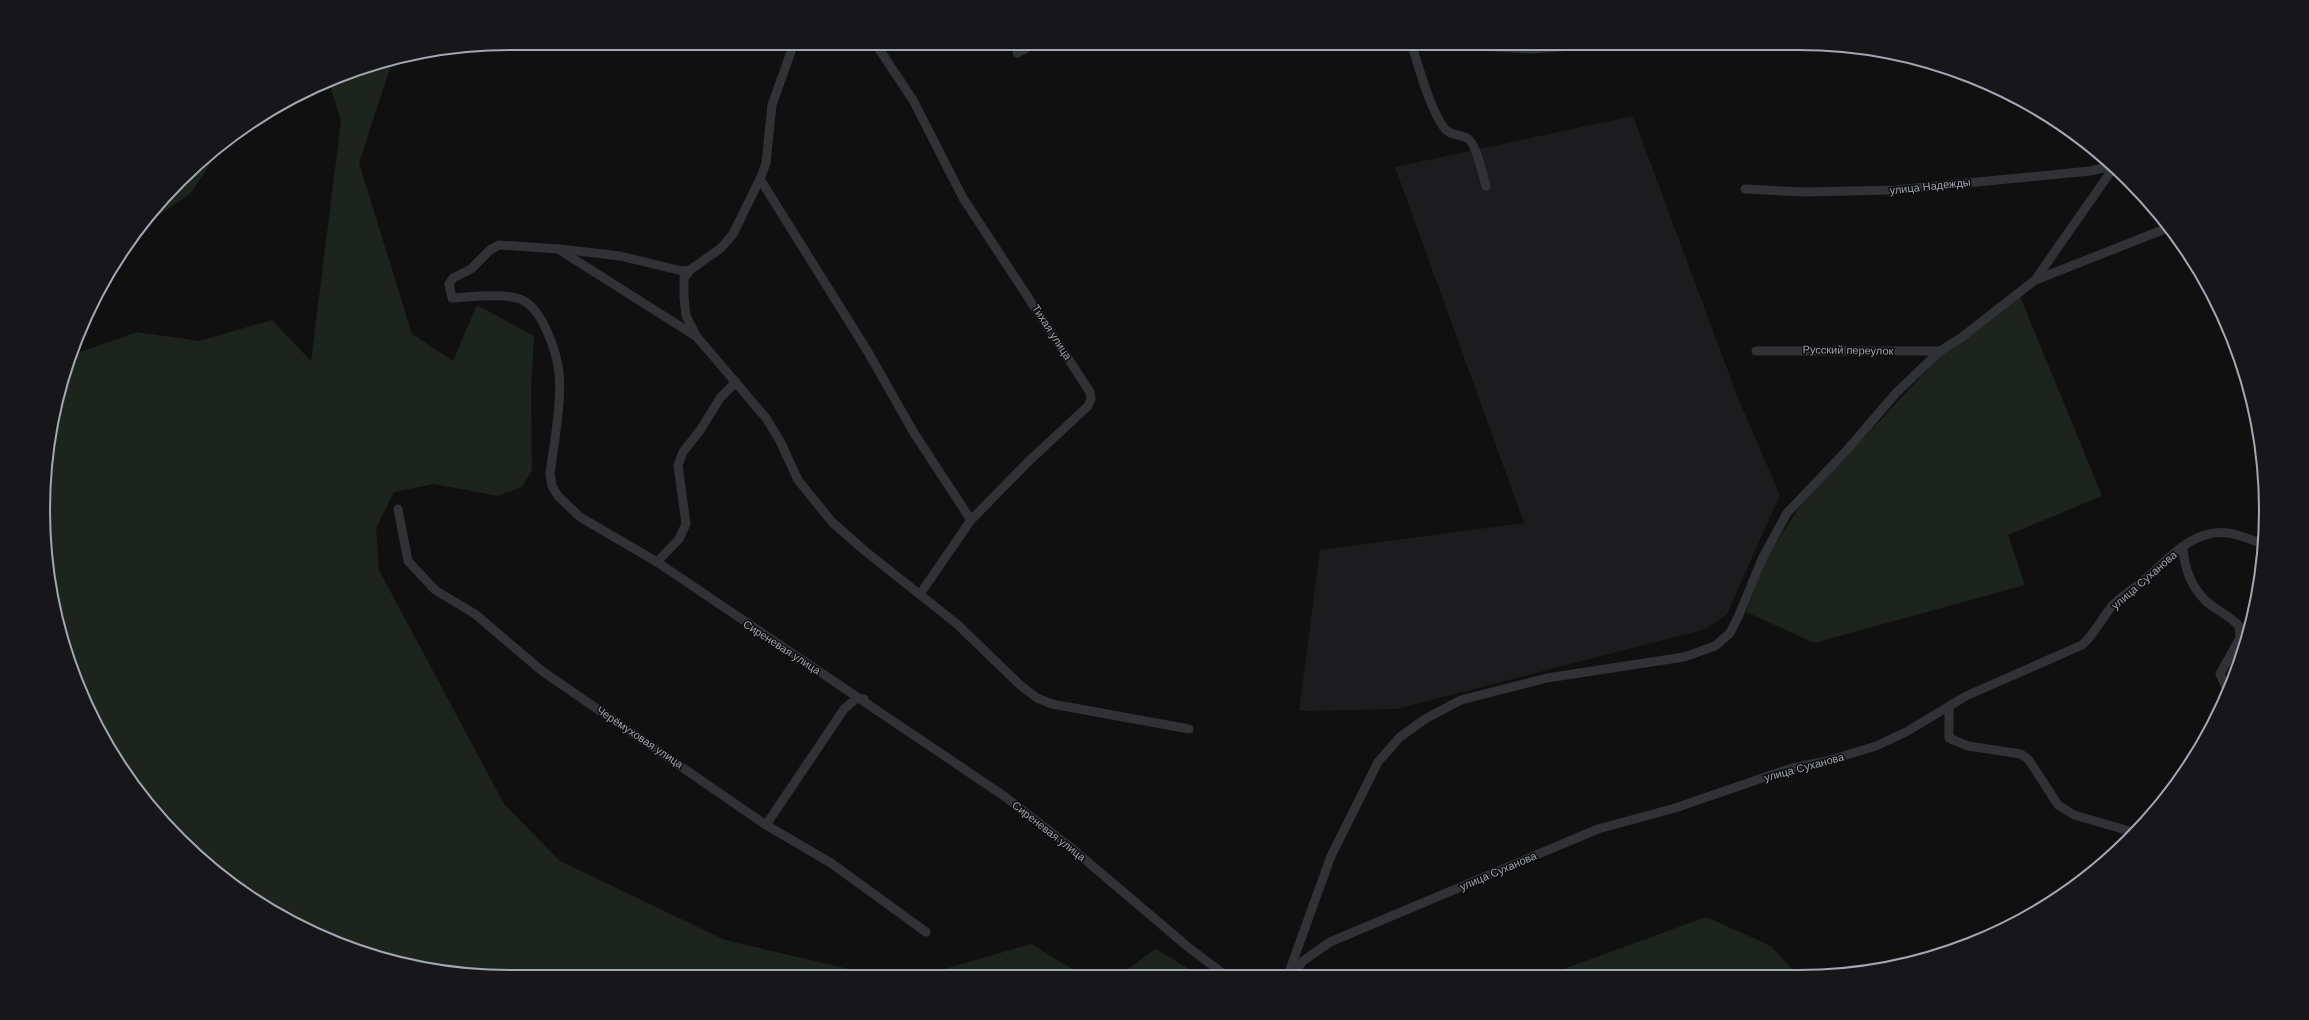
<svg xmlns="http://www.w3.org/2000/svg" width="2309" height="1020" viewBox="0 0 2309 1020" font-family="Helvetica,sans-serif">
<rect width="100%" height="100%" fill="#101011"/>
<!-- built -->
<polygon fill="#1c1c1e" points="1633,116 1738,398 1780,495 1727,614 1706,629 1397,709 1299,711 1320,550 1524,523 1395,167"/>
<!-- green -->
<g fill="#1d231d">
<polygon points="393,59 359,163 412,334 453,361 477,305 534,336 531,387 532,470 522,487 498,496 434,484 394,492 376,528 379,570 504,804 560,861 725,940 879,976 510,977 419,968 360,952 277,915 226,880 159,818 106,744 68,660 52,601 43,510 52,419 68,360 69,356 137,332 199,341 272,320 311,361 341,121 329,82 360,68"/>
<path d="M226,141l-36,53 -50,34c24,-34 53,-62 86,-87z"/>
<polygon points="2020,296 2102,496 2008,535 2025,585 1814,643 1746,612 1767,557 1800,506 1942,354"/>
<polygon points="1706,917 1771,946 1796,973 1550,974"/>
<polygon points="1031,944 1082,975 920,976"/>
<polygon points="1155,949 1156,949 1199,975 1120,975"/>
</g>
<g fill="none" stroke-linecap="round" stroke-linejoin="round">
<!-- minor -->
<g stroke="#313236" stroke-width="9">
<polyline points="794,43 772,105 766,163 760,179 733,234 721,248 690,270 684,278 684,297 686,316 697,337 766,418 780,441 798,480 832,522 865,551 957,624 1020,685 1037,698 1052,704 1189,729"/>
<polyline points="875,43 913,100 963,198 1090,392 1091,399 1088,406 1030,460 971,520 920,594"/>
<path d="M1411,43c8,24 19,67 34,86 6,7 15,5 22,9 9,4 16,38 19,48"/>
<polyline points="1423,43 1531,49 1616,43"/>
<polyline points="1017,53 1036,43"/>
<polyline points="760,179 868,352 914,433 971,520"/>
<polyline points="1745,189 1803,192 1895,190 2090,171 2113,166"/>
<polyline points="560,249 620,256 682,271 690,270"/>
<polyline points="2038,279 2170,227"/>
<path d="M697,337l-139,-88 -59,-4 -9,5 -19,19 -18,9 -4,6 3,14c19,-1 55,-6 72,3 19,10 33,52 35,72 3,26 -5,73 -9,100l2,13 6,10 22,21 77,45 347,234 65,50 119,101 37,28"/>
<polyline points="1756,351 1940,351"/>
<polyline points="398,509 408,561 435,590 475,614 542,671 766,825 831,863 926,932"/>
<path d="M2183,547c1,20 8,40 24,55 11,9 23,14 32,24l1,12 -20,36 7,15"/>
<polyline points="657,562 679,539 686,524 678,465 683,452 701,429 720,398 736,382"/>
<polyline points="1949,707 1949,738 1968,746 2021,754 2029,760 2058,805 2074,815 2133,832"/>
<polyline points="766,825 844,709 857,698 864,699"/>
<polyline points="1288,975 1331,856 1378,762 1400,737 1425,719 1461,700 1547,678 1684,657 1715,646 1730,633 1739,615 1763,557 1787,513 1847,450 1896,393 1940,351 1962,337 2035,280 2114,167"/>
<path d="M1293,975l10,-14 27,-19 268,-113 77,-21 117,-40 35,-7 49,-15 30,-14 60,-36 116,-51c13,-11 19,-26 30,-39 7,-8 17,-14 26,-21 22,-17 43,-45 71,-51 19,-5 37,4 54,10"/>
</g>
</g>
<g text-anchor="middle" stroke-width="3" stroke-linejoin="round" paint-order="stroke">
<!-- street labels -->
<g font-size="11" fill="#a2a7b1" stroke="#0b0b0c">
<text transform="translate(1930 186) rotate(-6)" y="4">улица Надежды</text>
<text transform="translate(1052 332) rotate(57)" y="4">Тихая улица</text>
<text transform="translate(1848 350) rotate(1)" y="4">Русский переулок</text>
<text transform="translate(2144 580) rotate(-41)" y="4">улица Суханова</text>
<text transform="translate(782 647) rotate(33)" y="4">Сиреневая улица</text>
<text transform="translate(640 737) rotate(34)" y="4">Черёмуховая улица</text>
<text transform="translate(1804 767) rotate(-15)" y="4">улица Суханова</text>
<text transform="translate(1049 831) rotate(38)" y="4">Сиреневая улица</text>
<text transform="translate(1498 871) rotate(-23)" y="4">улица Суханова</text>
</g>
</g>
<!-- crop -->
<path d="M0 0H2309V1020H0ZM510 50H1799A460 460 0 0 1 2259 510V510A460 460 0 0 1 1799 970H510A460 460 0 0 1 50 510V510A460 460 0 0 1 510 50Z" fill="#171719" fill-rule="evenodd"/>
<path fill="none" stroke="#a2a7b1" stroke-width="2" d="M510 50H1799A460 460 0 0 1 2259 510V510A460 460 0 0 1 1799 970H510A460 460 0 0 1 50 510V510A460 460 0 0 1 510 50Z"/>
</svg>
